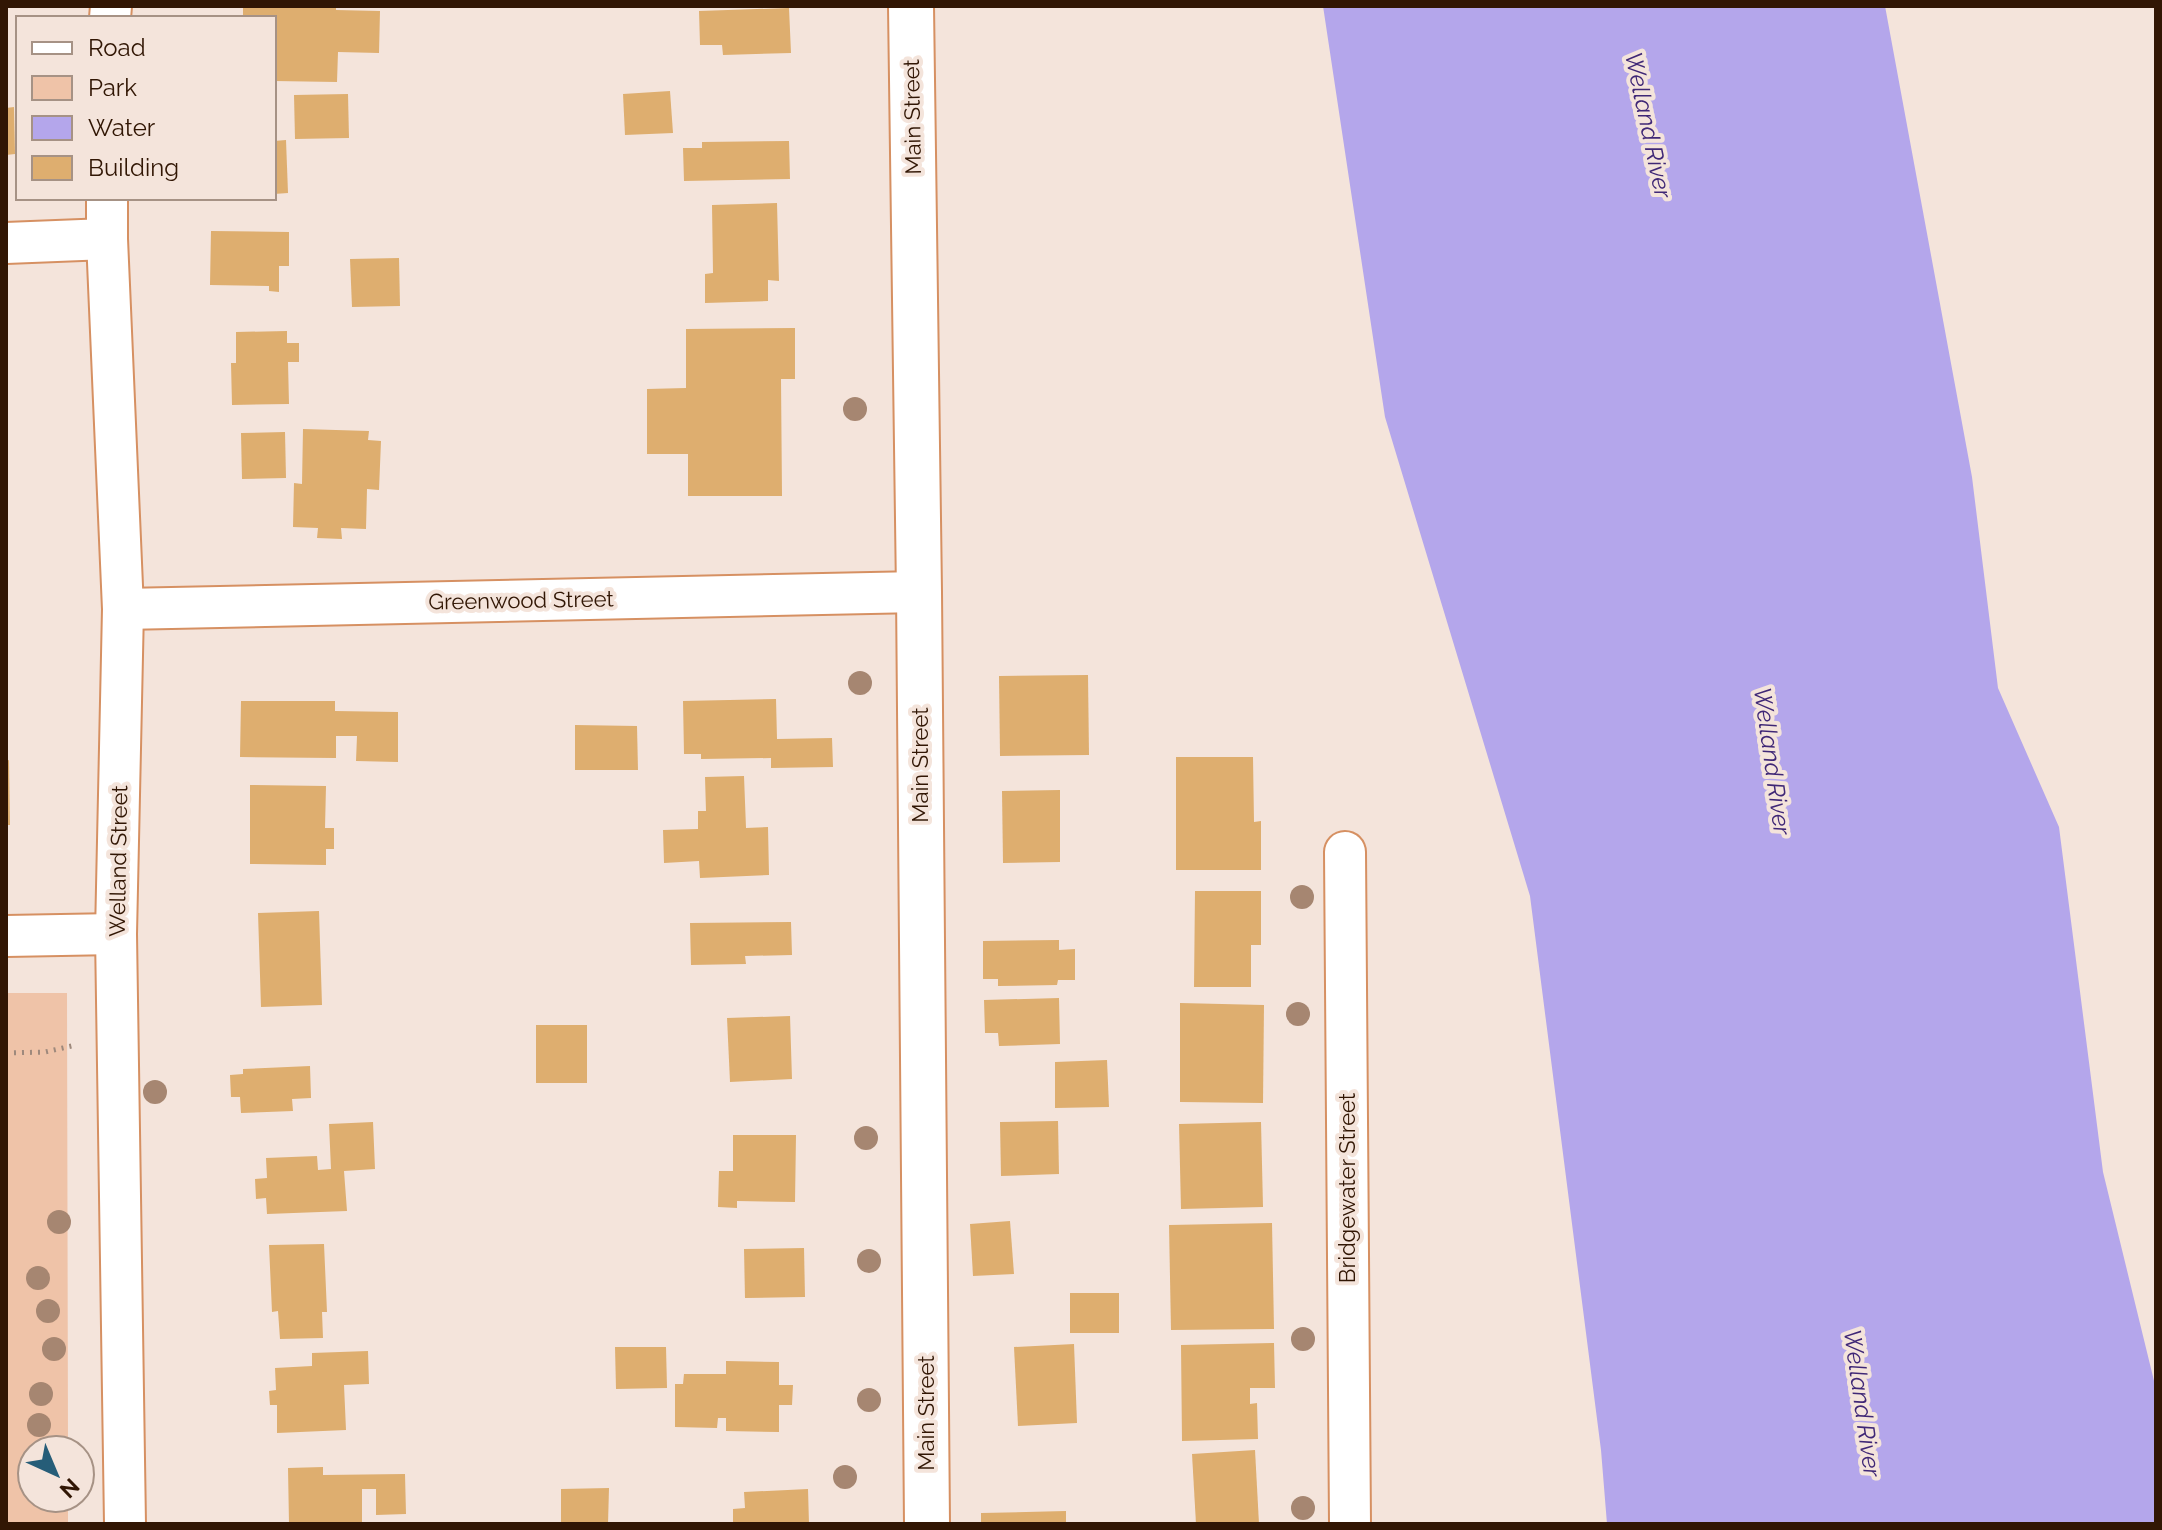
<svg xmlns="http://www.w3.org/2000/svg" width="2162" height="1530" viewBox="0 0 2162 1530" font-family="Raleway,sans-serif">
<rect width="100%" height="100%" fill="#f4e4db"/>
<!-- green -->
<polygon fill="#efc3a8" points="6,993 67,993 68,1450 32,1450 32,1498 68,1498 68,1524 6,1524"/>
<!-- water -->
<polygon fill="#b4a6eb" points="1323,6 1885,6 1972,477 1998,688 2059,827 2103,1172 2156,1389 2156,1524 1607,1524 1601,1450 1530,896 1385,417"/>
<!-- building -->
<g fill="#deae6f">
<polygon points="243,6 336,6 336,10 380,11 379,53 338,52 337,82 274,81 274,18 243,18"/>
<polygon points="789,8 791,53 723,55 722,45 700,45 699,11"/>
<polygon points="670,91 673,133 625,135 623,94"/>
<polygon points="348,94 349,138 295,139 294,95"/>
<polygon points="14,107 15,154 6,155 6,108"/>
<polygon points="286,140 288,193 274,194 274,141"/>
<polygon points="789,141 790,179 684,181 683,148 702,148 702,142"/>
<polygon points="777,203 779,281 768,280 768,301 705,303 705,274 713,273 712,205"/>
<polygon points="211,231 289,232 289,266 279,266 279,292 269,291 269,286 210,285"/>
<polygon points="399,258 400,306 352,307 350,259"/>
<polygon points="795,328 795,379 781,379 782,496 688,496 688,454 647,454 647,389 686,388 686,329"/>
<polygon points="287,331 287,343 299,343 299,362 288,362 289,404 232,405 231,363 236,363 236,332"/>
<polygon points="303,429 369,431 368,440 381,441 379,490 367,489 366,529 341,528 342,539 317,538 318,528 293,527 294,483 302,484"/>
<polygon points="285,432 286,478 242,479 241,433"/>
<polygon points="1088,675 1089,755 1000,756 999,676"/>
<polygon points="776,699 777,739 832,738 833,767 771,768 771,758 701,759 701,754 684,754 683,701"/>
<polygon points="241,701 335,701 335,711 398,712 398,762 356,761 357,736 336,736 336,758 240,757"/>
<polygon points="575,725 637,726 638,770 575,770"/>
<polygon points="1176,757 1253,757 1254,822 1261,821 1261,870 1176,870"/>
<polygon points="9,760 10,825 6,825 6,761"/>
<polygon points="744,776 746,828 768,827 769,875 700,878 699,861 664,863 663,830 698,829 698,811 706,811 705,777"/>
<polygon points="250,785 326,786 325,828 334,828 334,849 326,849 326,865 250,864"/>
<polygon points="1060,790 1060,862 1003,863 1002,791"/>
<polygon points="1195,891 1261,891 1261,945 1251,945 1251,987 1194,987"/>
<polygon points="319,911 322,1005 261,1007 258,913"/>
<polygon points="791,922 792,955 745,956 746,964 691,965 690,923"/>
<polygon points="1059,940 1059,950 1075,949 1075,980 1058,980 1057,985 998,986 998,979 983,979 983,941"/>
<polygon points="1059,998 1060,1044 999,1046 998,1033 985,1033 984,1000"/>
<polygon points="1180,1003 1264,1005 1263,1103 1180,1102"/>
<polygon points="790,1016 792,1079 730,1082 727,1018"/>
<rect x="536" y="1025" width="51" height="58"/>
<polygon points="1107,1060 1109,1107 1055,1108 1055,1062"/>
<polygon points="310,1066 311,1098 292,1099 293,1111 241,1113 240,1097 231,1097 230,1075 243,1074 243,1069"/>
<polygon points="1058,1121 1059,1174 1001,1176 1000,1122"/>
<polygon points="373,1122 375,1169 344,1171 347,1211 267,1214 266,1198 256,1199 255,1179 267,1178 266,1158 317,1156 318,1170 331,1169 329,1124"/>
<polygon points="1261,1122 1263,1207 1181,1209 1179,1124"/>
<polygon points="733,1135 796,1135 795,1202 737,1201 737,1208 718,1207 719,1171 733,1171"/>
<polygon points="1010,1221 1014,1274 973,1276 970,1224"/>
<polygon points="1272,1223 1274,1329 1171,1330 1169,1225"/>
<polygon points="324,1244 327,1312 322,1312 323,1338 280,1339 278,1311 272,1312 269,1245"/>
<polygon points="804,1248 805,1297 745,1298 744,1249"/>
<rect x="1070" y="1293" width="49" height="40"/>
<polygon points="1274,1343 1275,1388 1250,1388 1250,1404 1257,1403 1258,1439 1182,1441 1181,1345"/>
<polygon points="1074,1344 1077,1423 1018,1426 1014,1347"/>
<polygon points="615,1347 666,1347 667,1388 616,1389"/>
<polygon points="368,1351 369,1384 344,1385 346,1430 277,1433 277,1405 270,1405 269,1391 276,1390 275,1368 312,1366 312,1353"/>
<polygon points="726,1361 779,1362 779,1385 793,1385 792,1405 779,1405 779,1432 726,1431 726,1418 718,1418 717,1428 675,1427 675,1384 683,1384 684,1374 726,1374"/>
<polygon points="1255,1450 1259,1524 1196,1524 1192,1454"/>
<polygon points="323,1467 323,1475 405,1474 406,1514 376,1515 376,1489 362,1489 362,1524 289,1524 288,1468"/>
<polygon points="609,1488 608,1524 561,1524 561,1489"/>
<polygon points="808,1489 809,1524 733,1524 733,1509 745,1508 744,1492"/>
<polygon points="1066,1511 1066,1524 981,1524 981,1513"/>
</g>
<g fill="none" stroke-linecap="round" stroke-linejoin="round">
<defs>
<g id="minor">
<polyline points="110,18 111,6"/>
<polyline points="107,198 107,239 123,609 116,934 125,1524"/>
<polyline points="6,243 107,239"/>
<polyline points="123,609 919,592"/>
<polyline points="1345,852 1350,1524"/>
<polyline points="6,936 116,934"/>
</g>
<polyline id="secondary" points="911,6 919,592 927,1524"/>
</defs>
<!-- minor casing -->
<use href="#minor" stroke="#d69062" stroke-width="44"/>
<!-- secondary casing -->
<use href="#secondary" stroke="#d69062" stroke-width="48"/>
<!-- path -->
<polyline stroke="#9e897c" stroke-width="5" stroke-dasharray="2 6" stroke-linecap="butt" points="6,1053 45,1052 76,1045"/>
<!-- minor -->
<use href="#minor" stroke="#fff" stroke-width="40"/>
<!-- secondary -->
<use href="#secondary" stroke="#fff" stroke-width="44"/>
</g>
<!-- trees -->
<g fill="#a68671">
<circle cx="855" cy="409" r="12"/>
<circle cx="860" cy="683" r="12"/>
<circle cx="1302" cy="897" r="12"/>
<circle cx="1298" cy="1014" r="12"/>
<circle cx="155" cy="1092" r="12"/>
<circle cx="866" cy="1138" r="12"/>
<circle cx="59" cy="1222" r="12"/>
<circle cx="869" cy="1261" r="12"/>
<circle cx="38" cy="1278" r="12"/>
<circle cx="48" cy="1311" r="12"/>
<circle cx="1303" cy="1339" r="12"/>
<circle cx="54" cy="1349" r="12"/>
<circle cx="41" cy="1394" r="12"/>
<circle cx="869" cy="1400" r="12"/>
<circle cx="39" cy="1425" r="12"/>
<circle cx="845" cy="1477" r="12"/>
<circle cx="1303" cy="1508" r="12"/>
</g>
<g text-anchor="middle" stroke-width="8" stroke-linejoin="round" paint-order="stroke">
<!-- street labels -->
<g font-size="22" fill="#311604" stroke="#f4e4db">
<text transform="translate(912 117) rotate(-91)" y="8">Main Street</text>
<text transform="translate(521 600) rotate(-1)" y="8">Greenwood Street</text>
<text transform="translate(920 765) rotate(-90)" y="8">Main Street</text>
<text transform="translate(118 861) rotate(-89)" y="8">Welland Street</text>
<text transform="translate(1347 1188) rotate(-90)" y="8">Bridgewater Street</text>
<text transform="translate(926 1413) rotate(-90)" y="8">Main Street</text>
</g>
<!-- water labels -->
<g font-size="24" font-style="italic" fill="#3f2776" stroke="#f4e4db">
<text transform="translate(1648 125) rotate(78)" y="8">Welland River</text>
<text transform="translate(1772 761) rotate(82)" y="8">Welland River</text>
<text transform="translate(1862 1403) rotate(82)" y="8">Welland River</text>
</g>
</g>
<!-- border -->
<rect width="2162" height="1530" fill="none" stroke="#311604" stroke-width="16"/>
<!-- legend -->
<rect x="16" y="16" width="260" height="184" fill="#f4e4db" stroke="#a69285" stroke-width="2"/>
<rect x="32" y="42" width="40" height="12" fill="#ffffff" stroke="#a69285" stroke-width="2"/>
<text x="88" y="56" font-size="24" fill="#311604">Road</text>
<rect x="32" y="76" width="40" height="24" fill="#efc3a8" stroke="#a69285" stroke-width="2"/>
<text x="88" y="96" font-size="24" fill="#311604">Park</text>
<rect x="32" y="116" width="40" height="24" fill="#b4a6eb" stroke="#a69285" stroke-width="2"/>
<text x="88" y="136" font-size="24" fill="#311604">Water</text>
<rect x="32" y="156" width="40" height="24" fill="#deae6f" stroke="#a69285" stroke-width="2"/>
<text x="88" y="176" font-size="24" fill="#311604">Building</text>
<!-- north arrow -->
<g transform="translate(56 1474) rotate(136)"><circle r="38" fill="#f4e4db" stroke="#a69285" stroke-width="2"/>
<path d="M0-6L14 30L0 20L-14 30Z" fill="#265d78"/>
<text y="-12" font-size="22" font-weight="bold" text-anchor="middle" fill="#311604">N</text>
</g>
</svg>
